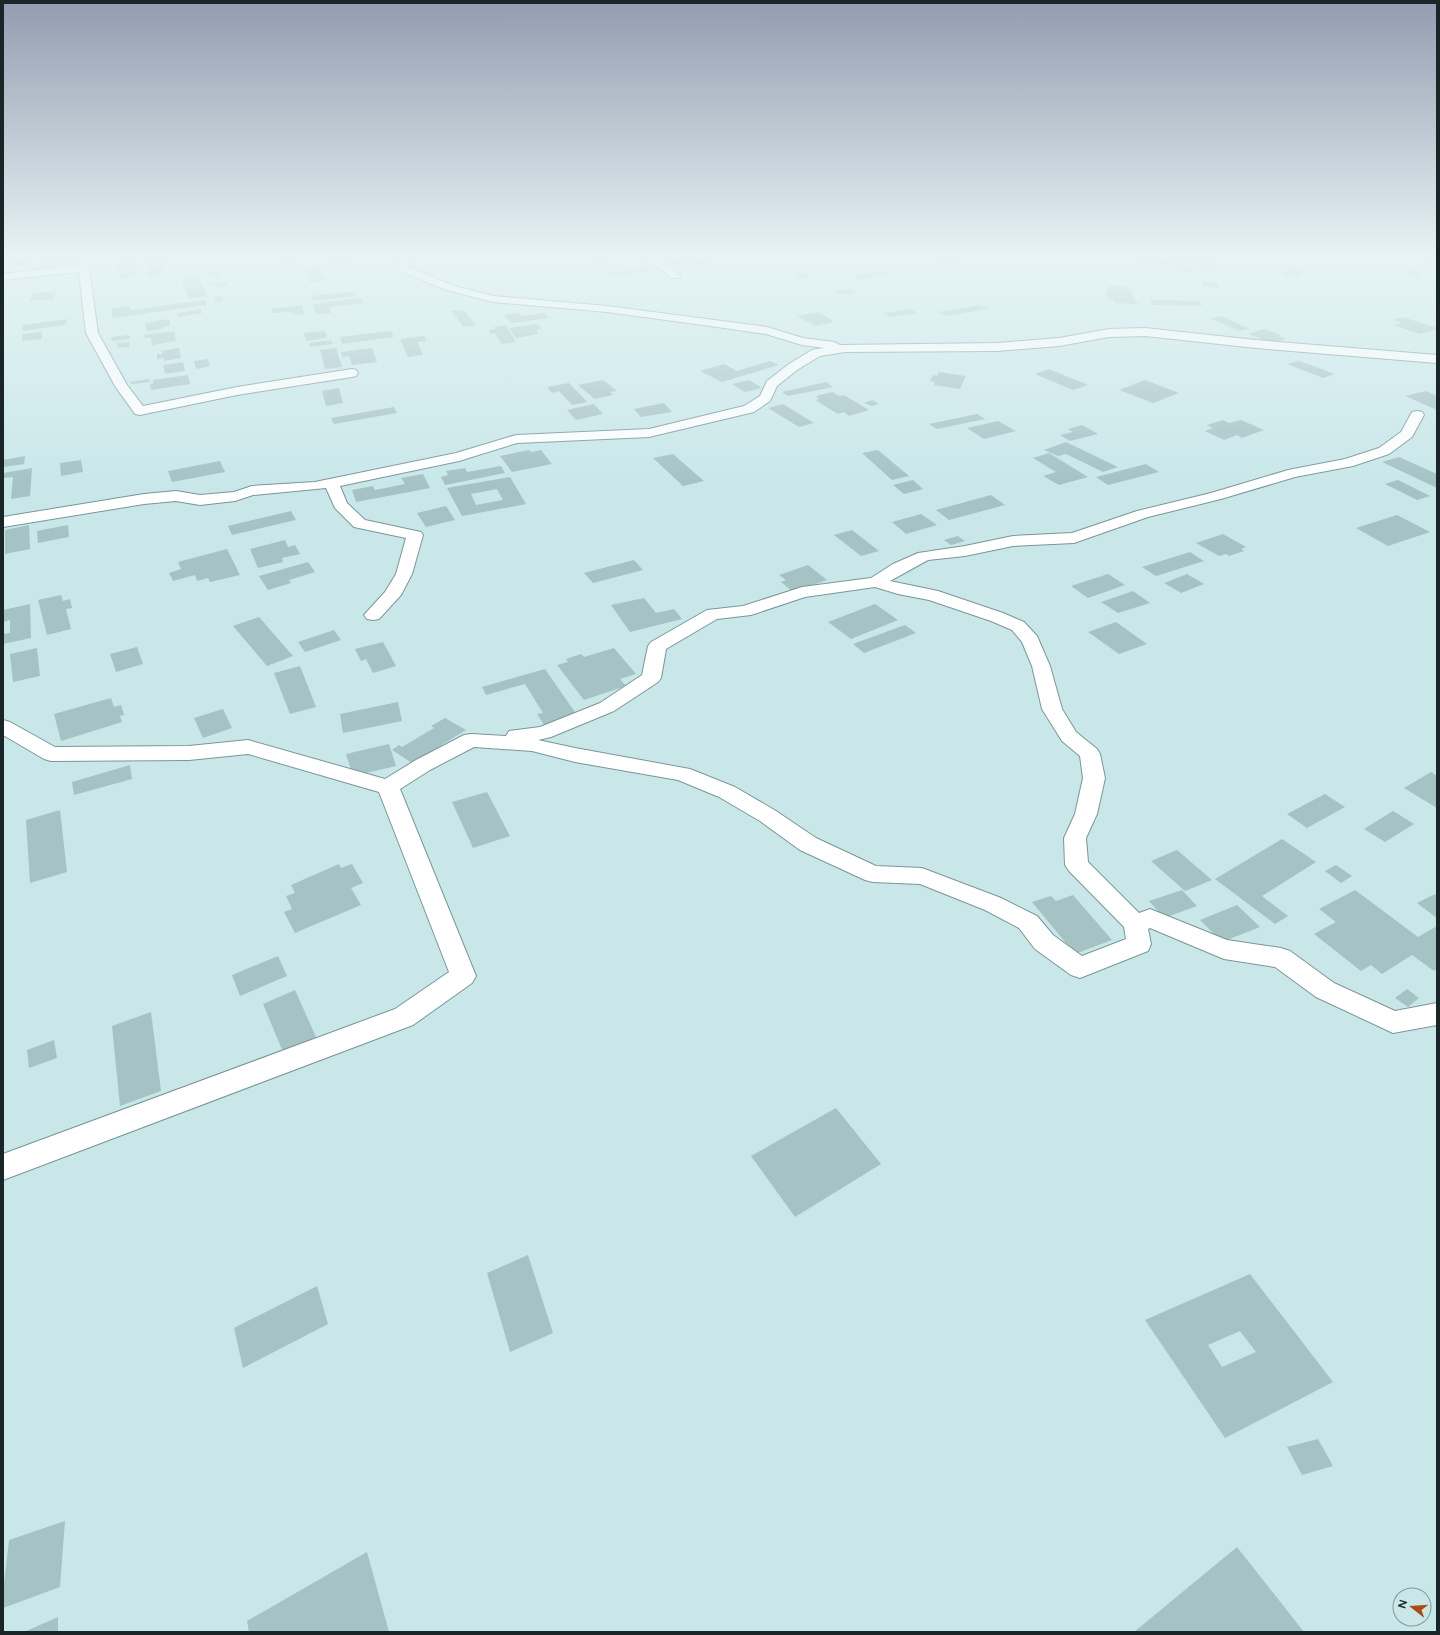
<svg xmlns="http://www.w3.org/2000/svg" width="1440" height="1635" viewBox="0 0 1440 1635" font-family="Figtree,sans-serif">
<rect width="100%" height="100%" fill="#c9e7e9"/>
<!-- building -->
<g fill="#a5c2c5" fill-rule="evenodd">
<polygon points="75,255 73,262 45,265 47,259 52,259 53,256"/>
<polygon points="164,255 165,265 146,267 144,256"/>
<polygon points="454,255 496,255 497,256 456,260"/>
<polygon points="587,255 602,255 607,260 593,262"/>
<polygon points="1143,255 1160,256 1160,261 1188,263 1188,269 1143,265"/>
<polygon points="1388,255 1415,255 1421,257 1406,261"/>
<polygon points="294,256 294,267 276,267 276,264 281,263 281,257"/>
<polygon points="696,256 709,265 687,268 684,266 676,268 666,260"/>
<polygon points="346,257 348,262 332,264 330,258"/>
<polygon points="949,257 965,267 954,269 938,259"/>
<polygon points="32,258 30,265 9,267 11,260"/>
<polygon points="1197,258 1210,258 1215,271 1202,270"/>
<polygon points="1434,261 1437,262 1437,267 1425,264"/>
<polygon points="134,262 135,269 117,271 116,264"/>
<polygon points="1284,266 1298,267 1303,277 1284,276 1283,272 1287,272"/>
<polygon points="164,267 165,274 148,276 147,269"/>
<polygon points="653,267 657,270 610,277 606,273"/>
<polygon points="320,268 325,281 310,283 306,269"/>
<polygon points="1177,268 1195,270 1195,274 1178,272"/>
<polygon points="882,270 891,274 860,280 851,275"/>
<polygon points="1407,270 1420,271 1423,278 1410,276"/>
<polygon points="136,271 137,276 119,279 119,273"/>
<polygon points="220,272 221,275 207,277 206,273"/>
<polygon points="805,272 812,278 800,279 793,274"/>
<polygon points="198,275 207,296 189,299 181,278"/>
<polygon points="1203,281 1218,282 1219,288 1203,287"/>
<polygon points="226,282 228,286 218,288 217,285 210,286 208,284"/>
<polygon points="1107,286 1127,286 1138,304 1116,303 1113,299 1109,299 1104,291 1109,291"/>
<polygon points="852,289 855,293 838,294 835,290"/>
<polygon points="56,291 53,299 30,301 33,293"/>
<polygon points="354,291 356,296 312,301 311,296"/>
<polygon points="222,296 224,301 216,302 214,297"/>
<polygon points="361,298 363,303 329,307 331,313 316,314 313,304"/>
<polygon points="205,300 207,305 113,318 111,309 130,306 131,310"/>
<polygon points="1150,300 1199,301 1202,306 1152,305"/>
<polygon points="302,305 305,314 293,315 292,312 272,313 272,309"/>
<polygon points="981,305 988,309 945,316 938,312"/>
<polygon points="201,309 202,313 179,317 177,313"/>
<polygon points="911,309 917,313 890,317 885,313"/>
<polygon points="464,310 476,325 464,327 451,311"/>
<polygon points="819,312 834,322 815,326 797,316"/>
<polygon points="519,313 522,316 545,313 549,318 511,323 504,315"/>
<polygon points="1221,316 1250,329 1239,331 1210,318"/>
<polygon points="1403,317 1437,328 1437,329 1420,334 1393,325 1402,323 1393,320"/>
<polygon points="67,319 66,325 22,331 23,325"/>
<polygon points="169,319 170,325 162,327 162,329 147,331 145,323"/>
<polygon points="538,324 542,329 536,330 539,334 516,338 509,328"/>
<polygon points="506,325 508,329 516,342 502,344 495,333 491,334 489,330 496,329 494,327"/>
<polygon points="1263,329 1282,335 1278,336 1286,339 1273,343 1248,334"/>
<polygon points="174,331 176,341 152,345 151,338 145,338 144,335"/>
<polygon points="325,331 327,338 306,341 304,333"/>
<polygon points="391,331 394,337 342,344 340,337"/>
<polygon points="42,332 42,339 22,341 23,334"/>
<polygon points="129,335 130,339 112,341 111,337"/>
<polygon points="424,336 427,341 417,342 423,355 408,357 400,339"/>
<polygon points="331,340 333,344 310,347 309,343"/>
<polygon points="129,342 130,347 118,348 117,343"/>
<polygon points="179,348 181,358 164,361 164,358 157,359 157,354 163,354 162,351"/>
<polygon points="336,348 342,367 325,369 320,350"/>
<polygon points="372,348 377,362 352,365 349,356 342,357 341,352"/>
<polygon points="208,359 210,366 196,369 194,361"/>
<polygon points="770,361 779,365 722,382 700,371 724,364 737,371"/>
<polygon points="1299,361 1335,374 1323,378 1287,364"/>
<polygon points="183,362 185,371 165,374 163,365"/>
<polygon points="1049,369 1088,385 1073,390 1035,374"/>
<polygon points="939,372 966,376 960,389 934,385 935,382 930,381 933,375 937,376"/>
<polygon points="188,375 190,384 151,390 150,384 154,383 153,380"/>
<polygon points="149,379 149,382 131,384 131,382"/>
<polygon points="603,380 617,391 610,392 613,395 595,399 578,385"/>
<polygon points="749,380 762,388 745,392 732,384"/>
<polygon points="1145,380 1179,393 1153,403 1119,390"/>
<polygon points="826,382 833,387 788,396 782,392"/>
<polygon points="569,383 587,402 572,405 559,391 552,393 547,387"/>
<polygon points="339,388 343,403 326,406 322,391"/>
<polygon points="1426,391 1437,396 1437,410 1405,396"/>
<polygon points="832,392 839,396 844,395 869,410 849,416 844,412 838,414 815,400 819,399 816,396"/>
<polygon points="872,400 879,404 872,406 864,403"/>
<polygon points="664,403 672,412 641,417 634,409"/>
<polygon points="594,404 603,414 576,420 567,410"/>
<polygon points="783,404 814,423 799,427 768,408"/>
<polygon points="394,407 397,413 334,424 331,418"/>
<polygon points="977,414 985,419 937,429 929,424"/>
<polygon points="1223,420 1229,423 1241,420 1264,430 1242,438 1237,435 1224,440 1205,431 1213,428 1207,425"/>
<polygon points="998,421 1016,431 984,439 967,428"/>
<polygon points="1082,425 1098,434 1070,441 1060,435 1073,432 1068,429"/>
<polygon points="1066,442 1118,467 1103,472 1066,454 1058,456 1044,450"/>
<polygon points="529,450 531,452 541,450 552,464 512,472 500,456"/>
<polygon points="878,450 909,476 892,480 862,453"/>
<polygon points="1049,453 1088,477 1059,485 1043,476 1056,472 1033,458"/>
<polygon points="673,454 704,481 683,486 653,458"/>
<polygon points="25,456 24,464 3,467 3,460"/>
<polygon points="1399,457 1437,474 1437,488 1382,462"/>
<polygon points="81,460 83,472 61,476 60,463"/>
<polygon points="220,461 225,472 172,482 168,471"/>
<polygon points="1146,464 1159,472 1108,485 1096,477"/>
<polygon points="501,466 505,473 445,485 441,477 448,475 446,471 465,468 467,472"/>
<polygon points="32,468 30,496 11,499 13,477 3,478 3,473"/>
<polygon points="423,474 430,488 356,502 352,490 373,486 375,490 405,484 401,478"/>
<path d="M510,477l16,27 -64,12 -15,-28zM497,489l6,11 -27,5 -5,-11z"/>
<polygon points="913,480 923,489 904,494 893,485"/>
<polygon points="1398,480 1430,496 1417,500 1385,484"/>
<polygon points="991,495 1005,505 949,520 936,510"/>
<polygon points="446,506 455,520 426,527 417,513"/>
<polygon points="291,511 296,520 232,535 228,526"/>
<polygon points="921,514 937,525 906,534 892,522"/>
<polygon points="1397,515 1430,532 1388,546 1356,528"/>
<polygon points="29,525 30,549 5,554 5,530"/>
<polygon points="68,525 69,537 38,543 37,531"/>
<polygon points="852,530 879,551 861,556 834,535"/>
<polygon points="1223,534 1246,547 1241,549 1244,551 1229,556 1226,554 1219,556 1196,543"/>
<polygon points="958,536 965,541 951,545 944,540"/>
<polygon points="285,540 288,547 295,545 300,554 282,558 283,562 258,568 250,549"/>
<polygon points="227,549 240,575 210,582 208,578 197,581 195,575 173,581 169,573 181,569 178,562"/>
<polygon points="1190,552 1204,561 1156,576 1142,567"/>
<polygon points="634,560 643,570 593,583 584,573"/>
<polygon points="308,562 315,572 289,580 291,583 268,590 259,576"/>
<polygon points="808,565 827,580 793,592 781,582 786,580 779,575"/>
<polygon points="1108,574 1125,585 1088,598 1071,586"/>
<polygon points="1187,574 1204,584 1181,593 1164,583"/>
<polygon points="1133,591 1150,603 1118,613 1101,602"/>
<polygon points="61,595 63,601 70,599 72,608 66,609 71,629 47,635 38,600"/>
<polygon points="644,598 656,613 674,609 682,619 630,632 611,605"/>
<polygon points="30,604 31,638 3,644 3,634 10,633 10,620 3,622 3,610"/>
<polygon points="875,604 898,620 851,639 828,622"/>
<polygon points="259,617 293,656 267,666 233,626"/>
<polygon points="1116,622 1147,644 1119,654 1088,632"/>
<polygon points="905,625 916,633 864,653 853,644"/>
<polygon points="334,630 341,640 305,652 298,642"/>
<polygon points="383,642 396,666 373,673 366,659 361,661 355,649"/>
<polygon points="137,647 143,664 116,672 110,654"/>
<polygon points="37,648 40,676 13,682 10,654"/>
<polygon points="614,648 636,674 620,679 626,686 584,700 557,665 568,662 566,659 581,654 584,657"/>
<polygon points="300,666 316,707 290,714 274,673"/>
<polygon points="545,669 577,715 544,725 537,714 543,713 525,684 486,695 482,687"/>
<polygon points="111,698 114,707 121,705 124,715 120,716 122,722 61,741 54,714"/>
<polygon points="398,702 402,721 343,733 340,714"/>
<polygon points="223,709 232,728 203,738 194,718"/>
<polygon points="445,718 466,730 412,763 392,750 399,745 402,747 434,728 431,726"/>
<polygon points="389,744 396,766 353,776 346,754"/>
<polygon points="130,765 132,779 74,795 72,782"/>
<polygon points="1431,772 1437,776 1437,808 1404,788"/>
<polygon points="487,792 510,836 473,848 452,802"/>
<polygon points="1325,794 1345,807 1307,828 1287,814"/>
<polygon points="60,810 67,872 30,883 26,820"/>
<polygon points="1393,811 1414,824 1385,842 1364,829"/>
<polygon points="1282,839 1316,862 1262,896 1288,916 1275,924 1215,879"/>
<polygon points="1177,850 1212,880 1185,891 1151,861"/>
<polygon points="339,864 341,868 352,864 363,883 351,888 361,905 295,933 284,912 292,909 286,896 295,893 291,885"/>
<polygon points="1336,865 1352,876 1341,883 1325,871"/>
<polygon points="1182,890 1197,906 1164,918 1149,901"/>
<polygon points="1355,890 1418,937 1437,926 1437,969 1434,971 1412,955 1382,974 1371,965 1361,971 1314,934 1336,922 1319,909"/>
<polygon points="1435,894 1437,896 1437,918 1417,903"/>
<polygon points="1073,895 1112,940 1075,954 1032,902 1051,896 1056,901"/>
<polygon points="1237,905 1260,927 1222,942 1200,920"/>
<polygon points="278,956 287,976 240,996 232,975"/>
<polygon points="1407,989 1419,998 1408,1007 1395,998"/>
<polygon points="295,990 316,1037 283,1052 263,1004"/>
<polygon points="151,1012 161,1091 120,1106 112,1026"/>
<polygon points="54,1040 57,1058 29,1068 27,1050"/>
<polygon points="836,1108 881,1164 795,1217 751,1156"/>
<polygon points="528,1255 553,1333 510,1352 487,1273"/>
<path d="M1250,1274l83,108 -108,56 -80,-118zM1240,1331l16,21 -34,15 -14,-22z"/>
<polygon points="317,1286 328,1324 243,1368 234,1328"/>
<polygon points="1318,1439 1333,1466 1302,1475 1287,1447"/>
<polygon points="65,1521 60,1587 3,1608 3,1592 9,1540"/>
<polygon points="1237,1547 1304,1632 1134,1632"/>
<polygon points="367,1552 389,1632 249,1632 247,1621"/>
<polygon points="58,1617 58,1632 24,1632"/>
</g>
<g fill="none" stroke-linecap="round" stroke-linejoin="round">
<defs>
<g id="street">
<polygon points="84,255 94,255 89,268 98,333 127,385 143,406 237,387 352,369 356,370 358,373 356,376 352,377 237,395 140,415 135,414 115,386 86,333 79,272 3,280 3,274 80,265"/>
<polygon points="395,255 405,255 409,267 454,286 493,296 607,306 767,327 803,338 834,342 840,345 997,343 1059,338 1109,329 1145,328 1256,340 1437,355 1437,363 1256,348 1145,336 1109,337 1059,346 997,351 845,352 820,356 797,370 777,386 770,401 754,412 649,437 517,443 459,461 340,486 347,503 365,520 421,532 423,535 412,574 401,595 379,619 373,620 367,619 364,615 385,592 396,574 406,538 354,527 335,508 326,488 253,495 235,501 200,505 176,501 144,504 3,527 3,517 144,494 176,491 200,495 234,492 252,486 315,482 456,453 516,435 649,429 744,406 760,396 767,381 789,364 812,350 824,348 802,345 766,334 710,326 607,312 493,302 446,290 400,271"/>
<polygon points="641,255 653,255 681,276 680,278 672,278"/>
<polygon points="1429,255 1437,255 1437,259 1430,257"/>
<path d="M1417,411l5,1 2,3 -12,22 -23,17 -36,12 -58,11 -74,22 -73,18 -74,26 -61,3 -48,10 -37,4 -38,21 48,10 65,22 21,9 13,14 13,30 12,43 14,23 21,17 3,5 5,24 -8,36 -11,24 2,24 51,51 11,-4 77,31 54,8 9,3 44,32 61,28 42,-8v22l-44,8 -77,-36 -41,-30 -51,-8 -74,-31 -2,1 3,15 -3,7 -68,27 -9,-3 -36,-26 -16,-21 -34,-18 -65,-26 -47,-2 -8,-2 -65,-30 -40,-29 -41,-24 -41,-17 -103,-18 -43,-11 -58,-4 -44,23 -30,19 76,187 -4,7 -59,42 -410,155v-26l392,-145 54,-37 -70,-180 -131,-38 -59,6 -138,1 -7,-2 -41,-24v-15l7,2 45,25 134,-1 59,-6 137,39 31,-19 48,-25 7,-1 35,2 3,-5 31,-4 60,-24 42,-28 6,-29 3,-4 56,-32 36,-4 59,-19 69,-9 22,-14 25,-11 47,-7 48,-10 59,-3 65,-22 74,-18 77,-23 57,-11 34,-11 22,-16 11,-20zM875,587l23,7 31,6 62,21 21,9 10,12 10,24 10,43 20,32 18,15 3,22 -8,36 -11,24 1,27 4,6 55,56 2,12 -44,17 -29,-21 -16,-19 -36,-18 -79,-30 -46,-2 -60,-28 -40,-27 -41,-24 -45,-18 -115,-21 -37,-8 13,-3 63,-26 44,-29 3,-4 5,-29 51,-30 34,-4 54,-18z"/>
</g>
</defs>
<!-- street casing -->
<use href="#street" stroke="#7a9698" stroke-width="2"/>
<!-- street -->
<use href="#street" fill="#fff" fill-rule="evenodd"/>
</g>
<!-- sky -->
<linearGradient id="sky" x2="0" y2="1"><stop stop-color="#939cb0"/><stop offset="0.53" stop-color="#e7f4f5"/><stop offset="1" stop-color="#e7f4f5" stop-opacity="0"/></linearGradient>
<rect width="1440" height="484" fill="url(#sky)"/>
<!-- border -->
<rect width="1440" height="1635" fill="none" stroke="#192526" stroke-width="8"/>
<!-- north arrow -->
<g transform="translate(1412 1607) rotate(287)"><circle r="19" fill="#c9e7e9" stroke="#83999b"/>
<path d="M0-3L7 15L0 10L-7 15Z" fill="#ae4b12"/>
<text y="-6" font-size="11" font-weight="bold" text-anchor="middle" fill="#192526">N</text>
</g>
</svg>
